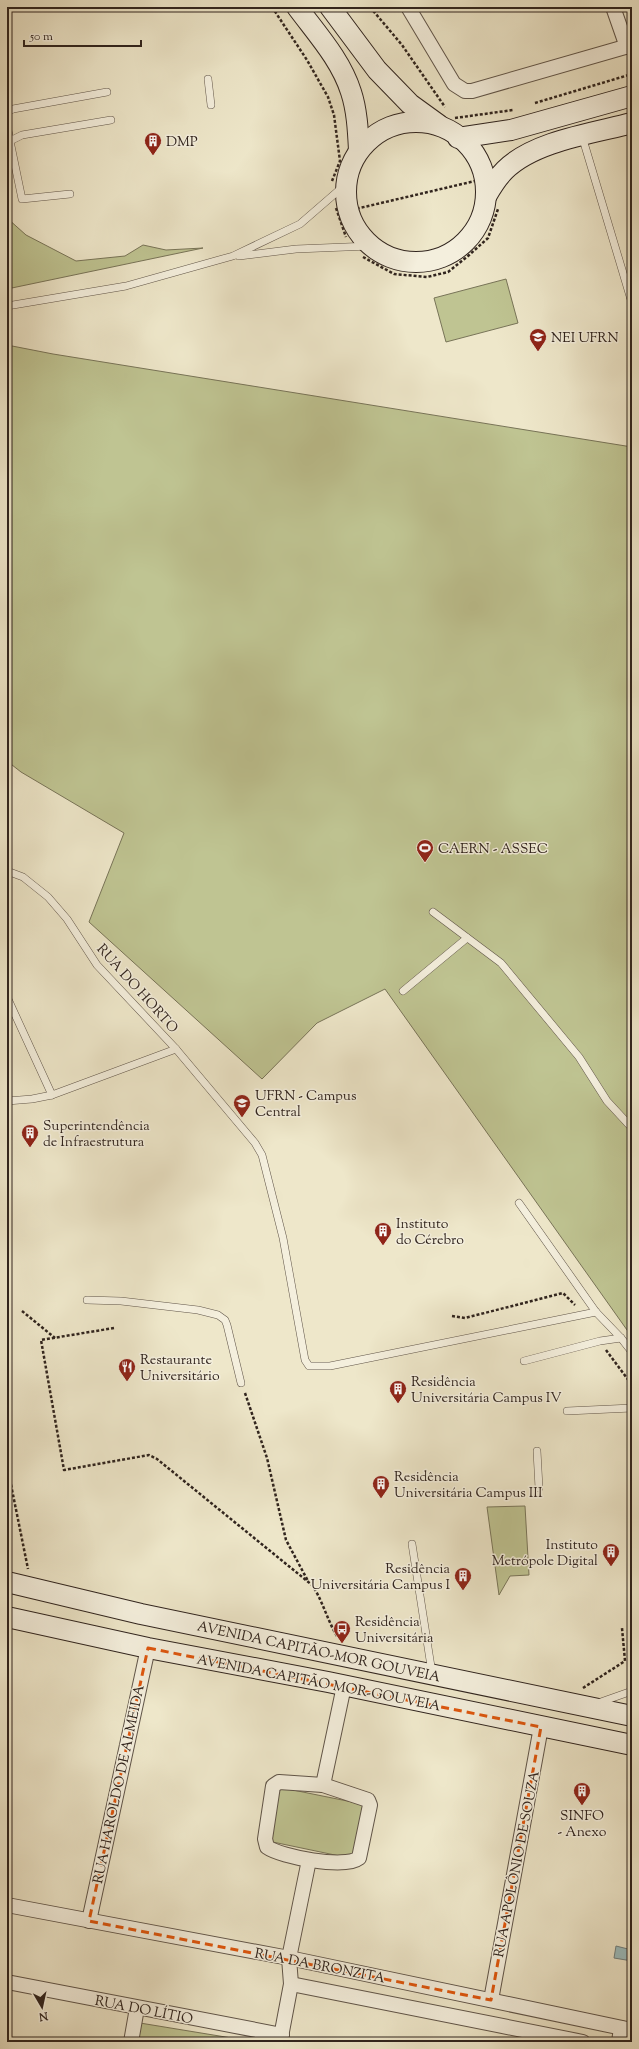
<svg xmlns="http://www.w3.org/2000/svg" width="639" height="2049" viewBox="0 0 639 2049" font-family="'Sorts Mill Goudy',serif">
<rect width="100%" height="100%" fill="#eee7ca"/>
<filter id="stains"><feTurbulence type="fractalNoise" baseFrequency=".005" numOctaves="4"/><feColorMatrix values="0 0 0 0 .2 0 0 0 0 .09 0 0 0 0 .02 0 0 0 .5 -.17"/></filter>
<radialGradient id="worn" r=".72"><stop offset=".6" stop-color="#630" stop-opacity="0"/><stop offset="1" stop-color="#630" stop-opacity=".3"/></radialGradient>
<!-- green -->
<g fill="#bfc492" stroke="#787458">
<polygon points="7,218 26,235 76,261 125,256 143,245 166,250 203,248 7,289"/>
<polygon points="506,279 518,323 446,342 434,298"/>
<polygon points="7,345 53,354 632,447 632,1337 385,989 317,1023 262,1079 89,922 124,833 21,772 7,761"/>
<polygon points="525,1506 529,1575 510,1576 499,1595 487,1507"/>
<polygon points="278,1787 367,1805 354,1859 268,1841"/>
<polygon points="140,2023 256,2042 137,2042"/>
</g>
<!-- water -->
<polygon fill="#9cbebf" stroke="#71807f" points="616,1946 632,1950 632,1961 614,1958"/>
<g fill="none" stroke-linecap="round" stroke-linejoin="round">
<defs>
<g id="service">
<polyline points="208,79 211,105"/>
<polyline points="7,112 13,109 107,92"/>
<polyline points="7,125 10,141"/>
<polyline points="582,136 632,303"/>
<polyline points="70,194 22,199 10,141 22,135 111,120"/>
<polyline points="239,256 296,249 370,246"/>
<polyline points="7,306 126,286 233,256 300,224 345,185"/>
<polyline points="7,871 23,877 48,897 67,919 97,965 176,1049 52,1095 32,1099 7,1101"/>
<polyline points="433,912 501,963 579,1057 607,1101 632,1128"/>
<polyline points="403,991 467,938"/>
<polyline points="7,997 52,1095"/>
<polyline points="176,1049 255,1143 262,1155 283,1238 305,1360 309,1366 330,1366 596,1312"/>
<polyline points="519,1203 596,1312 621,1338 632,1352"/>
<polyline points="87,1300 121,1301 198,1310 218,1315 225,1320 227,1325 241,1383"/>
<polyline points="524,1361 600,1341 621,1338"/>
<polyline points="567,1411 632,1408"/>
<polyline points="537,1451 539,1488"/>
<polyline points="412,1544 432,1673"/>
<polyline points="598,1703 632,1691"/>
</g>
<g id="minor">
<polyline points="408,7 454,84 465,91 472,91 632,45"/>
<polyline points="613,7 627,47"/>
<path d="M279,1782l44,3 45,15 2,5 -11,53c-14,11 -78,-1 -92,-11l-2,-8 8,-53z"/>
<polyline points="323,1785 344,1686"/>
<polyline points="7,1905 289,1958 632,2030"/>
<polyline points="89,1921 148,1648"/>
<polyline points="7,1982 282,2035"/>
<polyline points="291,1984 583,2042"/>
<polyline points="491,2000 541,1727"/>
<polyline points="131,2042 137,2008"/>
<polyline points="280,2042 291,1984 289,1958 309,1860"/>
<polyline points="619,2042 621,2028"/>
</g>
<g id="secondary">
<path d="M297,7c20,27 44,53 54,85 6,18 7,39 8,58"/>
<polyline points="330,7 377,70 410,104 439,125"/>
<circle cx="416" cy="192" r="70"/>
<polyline points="458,138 511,130 632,96"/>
<path d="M487,195c5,-9 11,-18 18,-25 29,-29 89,-37 127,-47"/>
<polyline points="7,1582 141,1614 632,1716"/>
<polyline points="7,1617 148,1648 328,1682 632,1745"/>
</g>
</defs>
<!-- service casing -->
<use href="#service" stroke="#605549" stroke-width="8"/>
<!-- minor casing -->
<use href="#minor" stroke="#605549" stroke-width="16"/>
<!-- secondary casing -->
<use href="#secondary" stroke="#30241e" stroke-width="22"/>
<!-- path -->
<g stroke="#30241e" stroke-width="2.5" stroke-dasharray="3 2" stroke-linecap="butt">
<polyline points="272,7 307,60 328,97 334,115 340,161 332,181"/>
<polyline points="370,7 402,45 445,107"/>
<polyline points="535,103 632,74"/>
<polyline points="455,118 513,110"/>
<polyline points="336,208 346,237"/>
<polyline points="347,211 475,181"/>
<polyline points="363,257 394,274 427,277 448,272 468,256 488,238 498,209"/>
<polyline points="22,1311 55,1338"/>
<polyline points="452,1316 465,1318 563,1293 575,1305"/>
<path d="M114,1328l-73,12 23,130 85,-15 8,4 155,126c11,16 15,35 25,51"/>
<polyline points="606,1350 632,1385"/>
<polyline points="245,1393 267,1458 286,1540 308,1581"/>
<polyline points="7,1465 28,1569"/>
<polyline points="583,1688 625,1661 622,1628"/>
</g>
<!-- service -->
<use href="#service" stroke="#f4efdd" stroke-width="7"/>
<!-- minor -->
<use href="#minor" stroke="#f4efdd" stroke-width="14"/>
<!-- secondary -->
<use href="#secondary" stroke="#f4efdd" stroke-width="20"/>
</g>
<!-- marked area -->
<path fill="none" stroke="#df560d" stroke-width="3" stroke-dasharray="8 5" stroke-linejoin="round" d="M148,1648l393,79 -50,273 -402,-79z"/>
<!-- icons -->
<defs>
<symbol id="building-pin" viewBox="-11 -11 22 30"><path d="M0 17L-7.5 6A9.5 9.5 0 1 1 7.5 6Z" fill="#8f2418" stroke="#f4efdd"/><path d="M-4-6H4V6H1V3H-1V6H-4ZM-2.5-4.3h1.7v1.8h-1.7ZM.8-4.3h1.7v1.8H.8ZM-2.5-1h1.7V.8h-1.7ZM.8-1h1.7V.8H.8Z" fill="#fff"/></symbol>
<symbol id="school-pin" viewBox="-11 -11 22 30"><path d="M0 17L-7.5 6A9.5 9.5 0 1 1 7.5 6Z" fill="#8f2418" stroke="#f4efdd"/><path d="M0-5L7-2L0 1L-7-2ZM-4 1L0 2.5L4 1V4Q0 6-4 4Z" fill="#fff"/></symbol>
<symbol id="stadium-pin" viewBox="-11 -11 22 30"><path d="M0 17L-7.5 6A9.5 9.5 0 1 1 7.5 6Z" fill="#8f2418" stroke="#f4efdd"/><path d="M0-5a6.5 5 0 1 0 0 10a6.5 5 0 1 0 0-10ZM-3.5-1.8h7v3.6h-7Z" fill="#fff"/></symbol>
<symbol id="university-pin" viewBox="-11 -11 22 30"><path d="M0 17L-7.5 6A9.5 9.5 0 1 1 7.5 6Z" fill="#8f2418" stroke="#f4efdd"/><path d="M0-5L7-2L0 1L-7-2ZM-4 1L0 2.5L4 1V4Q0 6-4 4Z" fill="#fff"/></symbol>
<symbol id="restaurant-pin" viewBox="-11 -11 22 30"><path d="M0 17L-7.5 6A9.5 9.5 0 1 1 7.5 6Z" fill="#8f2418" stroke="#f4efdd"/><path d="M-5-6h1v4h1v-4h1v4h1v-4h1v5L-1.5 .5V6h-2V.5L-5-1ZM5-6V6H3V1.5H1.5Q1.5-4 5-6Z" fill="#fff"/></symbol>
<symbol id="bus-pin" viewBox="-11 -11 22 30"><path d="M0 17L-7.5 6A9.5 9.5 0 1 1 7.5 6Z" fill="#8f2418" stroke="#f4efdd"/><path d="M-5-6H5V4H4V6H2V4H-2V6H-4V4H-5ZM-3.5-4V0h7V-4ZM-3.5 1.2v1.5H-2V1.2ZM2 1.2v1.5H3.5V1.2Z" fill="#fff"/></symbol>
</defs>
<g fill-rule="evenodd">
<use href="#building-pin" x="143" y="131" width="20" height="27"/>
<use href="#school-pin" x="528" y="327" width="20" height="27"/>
<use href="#stadium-pin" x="415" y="838" width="20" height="27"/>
<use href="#university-pin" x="232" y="1093" width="20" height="27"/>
<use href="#building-pin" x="20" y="1123" width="20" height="27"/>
<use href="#building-pin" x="373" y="1221" width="20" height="27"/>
<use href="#restaurant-pin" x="117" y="1357" width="20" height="27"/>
<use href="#building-pin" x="388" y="1379" width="20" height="27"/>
<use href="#building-pin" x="371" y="1474" width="20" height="27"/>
<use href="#building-pin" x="601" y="1542" width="20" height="27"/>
<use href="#building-pin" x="453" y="1566" width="20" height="27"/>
<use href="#bus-pin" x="332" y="1619" width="20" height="27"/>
<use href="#building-pin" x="572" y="1781" width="20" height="27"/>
</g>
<g text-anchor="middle" stroke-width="3" stroke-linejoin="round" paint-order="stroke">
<!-- poi labels -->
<g font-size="14" fill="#30241e" stroke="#f4efdd" text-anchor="start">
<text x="166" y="146">DMP</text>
<text x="551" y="342">NEI UFRN</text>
<text x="438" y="853">CAERN - ASSEC</text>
<text x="255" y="1100">UFRN - Campus<tspan x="255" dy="16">Central</tspan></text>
<text x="43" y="1130">Superintendência<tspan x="43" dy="16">de Infraestrutura</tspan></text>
<text x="396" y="1228">Instituto<tspan x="396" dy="16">do Cérebro</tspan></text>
<text x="140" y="1364">Restaurante<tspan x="140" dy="16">Universitário</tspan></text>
<text x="411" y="1386">Residência<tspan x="411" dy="16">Universitária Campus IV</tspan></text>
<text x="394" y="1481">Residência<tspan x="394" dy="16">Universitária Campus III</tspan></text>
<text x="598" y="1549" text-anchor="end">Instituto<tspan x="598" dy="16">Metrópole Digital</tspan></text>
<text x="450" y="1573" text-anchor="end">Residência<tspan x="450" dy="16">Universitária Campus I</tspan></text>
<text x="355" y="1626">Residência<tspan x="355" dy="16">Universitária</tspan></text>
<text x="582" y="1820" text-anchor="middle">SINFO<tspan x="582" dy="16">- Anexo</tspan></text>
</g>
<!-- street labels -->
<g font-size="14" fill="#30241e" stroke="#f4efdd">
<text transform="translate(138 988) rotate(48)" y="5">RUA DO HORTO</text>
<text transform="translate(319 1651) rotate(12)" y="5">AVENIDA CAPITÃO-MOR GOUVEIA</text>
<text transform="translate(319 1682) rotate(11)" y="5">AVENIDA CAPITÃO MOR-GOUVEIA</text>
<text transform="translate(118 1784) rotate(-78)" y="5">RUA HAROLDO DE ALMEIDA</text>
<text transform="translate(516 1864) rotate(-79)" y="5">RUA APOLÔNIO DE SOUZA</text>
<text transform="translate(320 1965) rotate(11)" y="5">RUA DA BRONZITA</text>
<text transform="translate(144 2009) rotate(11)" y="5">RUA DO LÍTIO</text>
</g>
</g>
<!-- margin -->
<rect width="639" height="2049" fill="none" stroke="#eee7ca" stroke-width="24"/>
<rect x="8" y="8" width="623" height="2033" fill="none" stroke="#30241e" stroke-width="2"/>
<rect x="12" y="12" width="615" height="2025" fill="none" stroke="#30241e"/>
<!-- north arrow -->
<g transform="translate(42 2007) rotate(171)" stroke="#f4efdd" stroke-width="3" paint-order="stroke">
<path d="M0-3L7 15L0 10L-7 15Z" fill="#30241e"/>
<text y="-6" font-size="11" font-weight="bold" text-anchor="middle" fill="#30241e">N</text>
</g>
<!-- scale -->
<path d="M24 40v6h117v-6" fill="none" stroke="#30241e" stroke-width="2"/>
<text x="30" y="40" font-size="12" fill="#30241e" stroke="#f4efdd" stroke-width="3" paint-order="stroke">50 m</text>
<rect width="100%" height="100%" filter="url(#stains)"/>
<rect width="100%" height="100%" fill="url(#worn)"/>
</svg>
